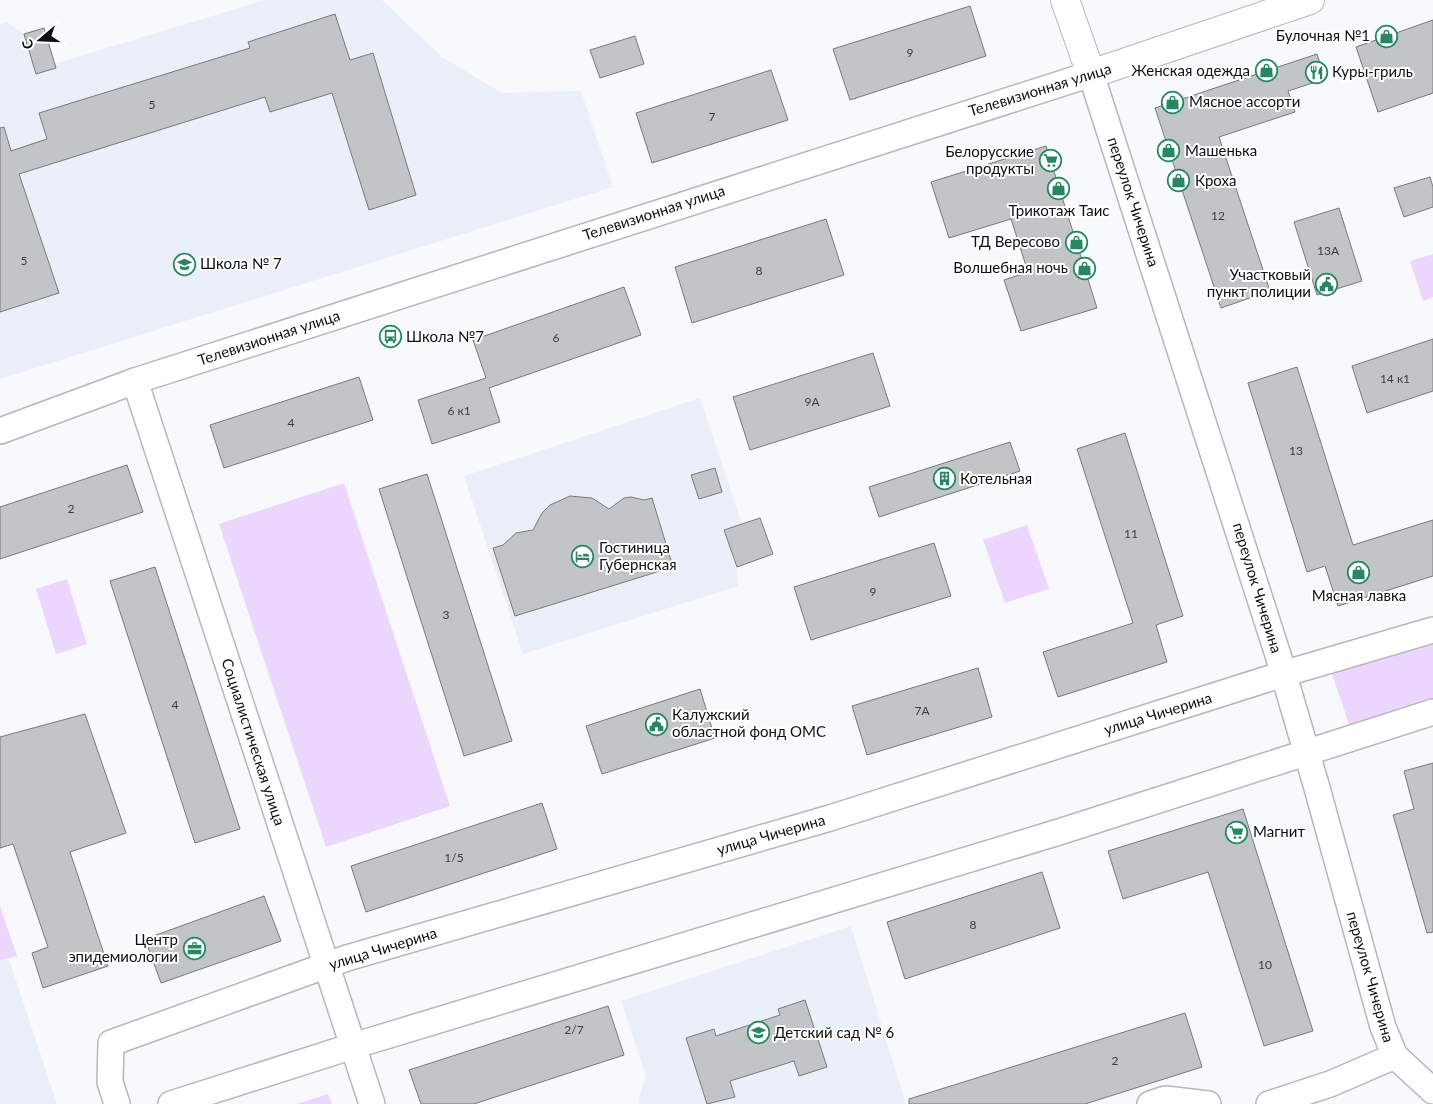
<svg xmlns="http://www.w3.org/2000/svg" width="1433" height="1104" viewBox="0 0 1433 1104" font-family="Lato,sans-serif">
<rect width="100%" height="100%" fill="#f7f9fd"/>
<!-- built -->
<g fill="#eaeffa">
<polygon points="265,0 382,0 442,57 502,93 581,91 613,187 0,379 0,24 7,22 24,34 54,64"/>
<polygon points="700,398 742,524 724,530 737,567 738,586 523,654 464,476"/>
<polygon points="851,926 906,1104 639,1104 638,1100 646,1076 621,1001"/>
<polygon points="0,932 57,1104 0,1104"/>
</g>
<!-- green -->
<g fill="#edd6fe">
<polygon points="1433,254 1433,297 1423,301 1410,261"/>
<polygon points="344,483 450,806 326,847 219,524"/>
<polygon points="1027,525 1049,589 1005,603 983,540"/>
<polygon points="67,579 87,644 56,654 36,589"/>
<polygon points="1433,631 1433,712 1353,736 1328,662"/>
<polygon points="0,906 17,956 0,960"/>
<polygon points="328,1094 332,1104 297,1104"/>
</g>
<!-- building -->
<g fill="#c1c5c8" stroke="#777a7d">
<polygon points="970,6 986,56 850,100 833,49"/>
<polygon points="335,14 350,60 373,53 416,195 369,210 332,93 270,112 265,97 19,174 59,293 0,312 0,128 4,127 11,151 47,139 39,113 250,48 248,42"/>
<polygon points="1433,20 1433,93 1378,112 1356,47"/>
<polygon points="44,28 56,68 36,74 24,34"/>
<polygon points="635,36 644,64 600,78 590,50"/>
<polygon points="1317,54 1325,79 1288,91 1295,112 1219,137 1270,291 1221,308 1155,108"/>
<polygon points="771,70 788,120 652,163 636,113"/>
<polygon points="1046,146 1097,308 1021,331 1004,280 1028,272 1011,219 949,238 931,182"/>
<polygon points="1430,177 1433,187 1433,207 1404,217 1394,188"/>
<polygon points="1339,208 1362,281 1317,295 1294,222"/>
<polygon points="826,219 844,275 692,323 675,267"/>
<polygon points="624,287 641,335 489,388 500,422 432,444 418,400 486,378 473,340"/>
<polygon points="1433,339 1433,391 1367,413 1352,366"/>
<polygon points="873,353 890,406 750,450 733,397"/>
<polygon points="1297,367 1353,545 1433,520 1433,576 1338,606 1325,566 1307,572 1248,383"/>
<polygon points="359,377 373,420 224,468 210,425"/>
<polygon points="1125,433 1183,616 1156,625 1167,662 1058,697 1043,652 1133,623 1077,449"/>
<polygon points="1010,442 1020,471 879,517 869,487"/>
<polygon points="127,465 143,512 0,559 0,507"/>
<polygon points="715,468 722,492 699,499 691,475"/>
<polygon points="427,474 512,741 464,756 379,489"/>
<polygon points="570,496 592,498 609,509 624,498 631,497 644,500 652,498 673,567 515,616 493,548 503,545 516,533 533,530 542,513 550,505"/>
<polygon points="760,518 773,554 737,567 724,530"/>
<polygon points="934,543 951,596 811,640 794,587"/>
<polygon points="155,567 240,829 195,843 110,581"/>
<polygon points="978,668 992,717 867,755 852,706"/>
<polygon points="700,689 715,738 602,774 586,726"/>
<polygon points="85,714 126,833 70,852 108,966 43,988 32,953 48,947 13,844 0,848 0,737"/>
<polygon points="1433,763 1433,932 1427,933 1393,815 1414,809 1404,771"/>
<polygon points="542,803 557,849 366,912 351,866"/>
<polygon points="1243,809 1313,1031 1264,1046 1208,872 1123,899 1108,851"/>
<polygon points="1042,872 1060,928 905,979 887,922"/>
<polygon points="264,896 281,941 161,983 145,939"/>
<polygon points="805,1000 827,1067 799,1076 794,1061 730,1081 735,1097 707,1104 686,1038 714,1029 716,1036 780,1015 778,1009"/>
<polygon points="608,1006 624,1055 474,1104 421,1104 409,1070"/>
<polygon points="1185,1013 1202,1067 1085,1104 909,1104 909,1099"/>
</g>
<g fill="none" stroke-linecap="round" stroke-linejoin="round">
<defs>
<g id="minor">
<polyline points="135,381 372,1104"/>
<polyline points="0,431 135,381 1091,74 1278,655 1317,788 1383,1027 1395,1056 1433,1091"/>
<polyline points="117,1104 110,1082 111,1043 347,958 830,818 1283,674 1433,630"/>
<polyline points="171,1104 353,1046 1059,832 1433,712"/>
<polyline points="1150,1104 1165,1099 1208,1104"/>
<polyline points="1269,1104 1330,1084 1395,1056"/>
</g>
<polyline id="major" points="1065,0 1091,74 1310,0"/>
</defs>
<!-- minor casing -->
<use href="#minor" stroke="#b5b7bb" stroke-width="28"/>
<!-- major casing -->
<use href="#major" stroke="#b5b7bb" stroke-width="30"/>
<!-- minor -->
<use href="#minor" stroke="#fff" stroke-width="25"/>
<!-- major -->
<use href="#major" stroke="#fff" stroke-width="28"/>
</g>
<!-- icons -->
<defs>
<symbol id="shop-ring" viewBox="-11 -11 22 22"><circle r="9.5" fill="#fff" stroke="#268760" stroke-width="1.5"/><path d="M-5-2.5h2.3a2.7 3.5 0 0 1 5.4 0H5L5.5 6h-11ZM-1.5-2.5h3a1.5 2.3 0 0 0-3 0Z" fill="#268760"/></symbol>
<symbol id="restaurant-ring" viewBox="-11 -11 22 22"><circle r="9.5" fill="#fff" stroke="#268760" stroke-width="1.5"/><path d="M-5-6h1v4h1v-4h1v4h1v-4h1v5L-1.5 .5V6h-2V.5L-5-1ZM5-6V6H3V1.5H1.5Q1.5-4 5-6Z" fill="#268760"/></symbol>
<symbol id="supermarket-ring" viewBox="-11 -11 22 22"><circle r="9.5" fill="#fff" stroke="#268760" stroke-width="1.5"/><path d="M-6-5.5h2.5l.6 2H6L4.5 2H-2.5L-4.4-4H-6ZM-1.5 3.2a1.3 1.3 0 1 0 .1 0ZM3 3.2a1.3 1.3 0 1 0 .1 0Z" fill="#268760"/></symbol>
<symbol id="school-ring" viewBox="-11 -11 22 22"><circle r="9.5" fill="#fff" stroke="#268760" stroke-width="1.5"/><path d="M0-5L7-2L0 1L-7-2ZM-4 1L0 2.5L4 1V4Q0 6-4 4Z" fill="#268760"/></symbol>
<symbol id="civic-ring" viewBox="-11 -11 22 22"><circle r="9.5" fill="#fff" stroke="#268760" stroke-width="1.5"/><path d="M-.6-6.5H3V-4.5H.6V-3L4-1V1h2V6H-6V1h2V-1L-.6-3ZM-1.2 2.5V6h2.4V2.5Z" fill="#268760"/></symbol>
<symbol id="bus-ring" viewBox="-11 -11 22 22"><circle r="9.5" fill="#fff" stroke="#268760" stroke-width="1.5"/><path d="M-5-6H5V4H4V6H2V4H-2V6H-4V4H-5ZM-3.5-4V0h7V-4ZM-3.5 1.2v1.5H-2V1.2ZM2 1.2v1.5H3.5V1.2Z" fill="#268760"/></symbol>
<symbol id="building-ring" viewBox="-11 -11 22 22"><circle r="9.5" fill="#fff" stroke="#268760" stroke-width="1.5"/><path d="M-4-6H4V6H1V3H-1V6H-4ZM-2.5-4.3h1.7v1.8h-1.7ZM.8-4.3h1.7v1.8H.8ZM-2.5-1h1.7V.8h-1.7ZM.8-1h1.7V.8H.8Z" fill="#268760"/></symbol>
<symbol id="hotel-ring" viewBox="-11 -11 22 22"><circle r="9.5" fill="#fff" stroke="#268760" stroke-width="1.5"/><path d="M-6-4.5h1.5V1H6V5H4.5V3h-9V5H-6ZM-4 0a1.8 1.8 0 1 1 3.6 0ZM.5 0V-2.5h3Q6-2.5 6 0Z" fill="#268760"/></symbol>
<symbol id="office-ring" viewBox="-11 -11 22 22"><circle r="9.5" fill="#fff" stroke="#268760" stroke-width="1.5"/><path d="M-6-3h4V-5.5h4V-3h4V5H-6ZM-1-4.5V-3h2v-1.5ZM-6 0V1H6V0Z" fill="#268760"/></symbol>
</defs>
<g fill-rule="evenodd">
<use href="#shop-ring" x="1374" y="24" width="25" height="25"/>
<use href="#shop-ring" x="1254" y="58" width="25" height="25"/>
<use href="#restaurant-ring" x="1304" y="60" width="25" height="25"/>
<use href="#shop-ring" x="1160" y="90" width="25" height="25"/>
<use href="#shop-ring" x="1156" y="138" width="25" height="25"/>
<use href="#supermarket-ring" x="1038" y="148" width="25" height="25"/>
<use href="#shop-ring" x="1166" y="168" width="25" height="25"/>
<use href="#shop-ring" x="1046" y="176" width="25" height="25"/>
<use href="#shop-ring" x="1064" y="230" width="25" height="25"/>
<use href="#school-ring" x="172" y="252" width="25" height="25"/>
<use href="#shop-ring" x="1072" y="256" width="25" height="25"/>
<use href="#civic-ring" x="1314" y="272" width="25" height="25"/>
<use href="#bus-ring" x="378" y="324" width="25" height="25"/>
<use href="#building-ring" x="932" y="466" width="25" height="25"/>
<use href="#hotel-ring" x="570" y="544" width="25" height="25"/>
<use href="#shop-ring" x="1346" y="560" width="25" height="25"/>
<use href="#civic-ring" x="644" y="712" width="25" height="25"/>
<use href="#supermarket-ring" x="1224" y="820" width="25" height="25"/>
<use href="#office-ring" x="182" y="936" width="25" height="25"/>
<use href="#school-ring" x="746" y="1020" width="25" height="25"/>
</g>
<g text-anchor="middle" stroke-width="4" stroke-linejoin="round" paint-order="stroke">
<!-- number labels -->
<g font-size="12" fill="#3b3c3e">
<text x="910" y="57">9</text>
<text x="152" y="109">5</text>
<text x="712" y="121">7</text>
<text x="1218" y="220">12</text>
<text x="1328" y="255">13А</text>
<text x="24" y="265">5</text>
<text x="759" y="275">8</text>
<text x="556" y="342">6</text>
<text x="1395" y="383">14 к1</text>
<text x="812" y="406">9А</text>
<text x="459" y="415">6 к1</text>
<text x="291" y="427">4</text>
<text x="1296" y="455">13</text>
<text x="71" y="513">2</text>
<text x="1131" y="538">11</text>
<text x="873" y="596">9</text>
<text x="446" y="619">3</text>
<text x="175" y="709">4</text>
<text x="922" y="715">7А</text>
<text x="454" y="862">1/5</text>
<text x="973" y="929">8</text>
<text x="1265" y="969">10</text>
<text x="574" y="1034">2/7</text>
<text x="1115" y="1065">2</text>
</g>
<!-- poi labels -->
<g font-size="15" fill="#0e0f10" stroke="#fff" text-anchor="start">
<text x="1370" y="41" text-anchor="end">Булочная №1</text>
<text x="1250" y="76" text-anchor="end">Женская одежда</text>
<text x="1332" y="77">Куры-гриль</text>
<text x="1189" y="107">Мясное ассорти</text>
<text x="1185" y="156">Машенька</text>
<text x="1034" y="157" text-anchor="end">Белорусские<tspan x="1034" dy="17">продукты</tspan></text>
<text x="1195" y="186">Кроха</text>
<text x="1059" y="216" text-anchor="middle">Трикотаж Таис</text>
<text x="1060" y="247" text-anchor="end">ТД Вересово</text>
<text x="200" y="269">Школа № 7</text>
<text x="1068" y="273" text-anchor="end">Волшебная ночь</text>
<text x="1311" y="280" text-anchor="end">Участковый<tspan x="1311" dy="17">пункт полиции</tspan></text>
<text x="406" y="342">Школа №7</text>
<text x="960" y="484">Котельная</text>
<text x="599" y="553">Гостиница<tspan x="599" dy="17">Губернская</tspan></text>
<text x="1359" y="601" text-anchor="middle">Мясная лавка</text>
<text x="672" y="720">Калужский<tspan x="672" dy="17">областной фонд ОМС</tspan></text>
<text x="1253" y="837">Магнит</text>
<text x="178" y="945" text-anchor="end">Центр<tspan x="178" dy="17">эпидемиологии</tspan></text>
<text x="774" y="1038">Детский сад № 6</text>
</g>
<!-- street labels -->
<g font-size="15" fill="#0e0f10" stroke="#fff">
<text transform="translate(1040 90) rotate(-17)" y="5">Телевизионная улица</text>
<text transform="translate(1133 202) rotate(72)" y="5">переулок Чичерина</text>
<text transform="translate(654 213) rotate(-18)" y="5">Телевизионная улица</text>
<text transform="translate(269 338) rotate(-18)" y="5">Телевизионная улица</text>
<text transform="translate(1257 588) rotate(73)" y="5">переулок Чичерина</text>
<text transform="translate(1158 714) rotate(-17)" y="5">улица Чичерина</text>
<text transform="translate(253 742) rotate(72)" y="5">Социалистическая улица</text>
<text transform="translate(771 835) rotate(-16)" y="5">улица Чичерина</text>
<text transform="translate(383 949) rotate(-17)" y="5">улица Чичерина</text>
<text transform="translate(1370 977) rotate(74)" y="5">переулок Чичерина</text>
</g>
</g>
<!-- north arrow -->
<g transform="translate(40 40) rotate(251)" stroke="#ffffff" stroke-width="4" paint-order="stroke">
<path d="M0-4L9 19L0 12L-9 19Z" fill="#0e0f10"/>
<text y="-8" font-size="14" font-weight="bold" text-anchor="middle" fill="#0e0f10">С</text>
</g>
</svg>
